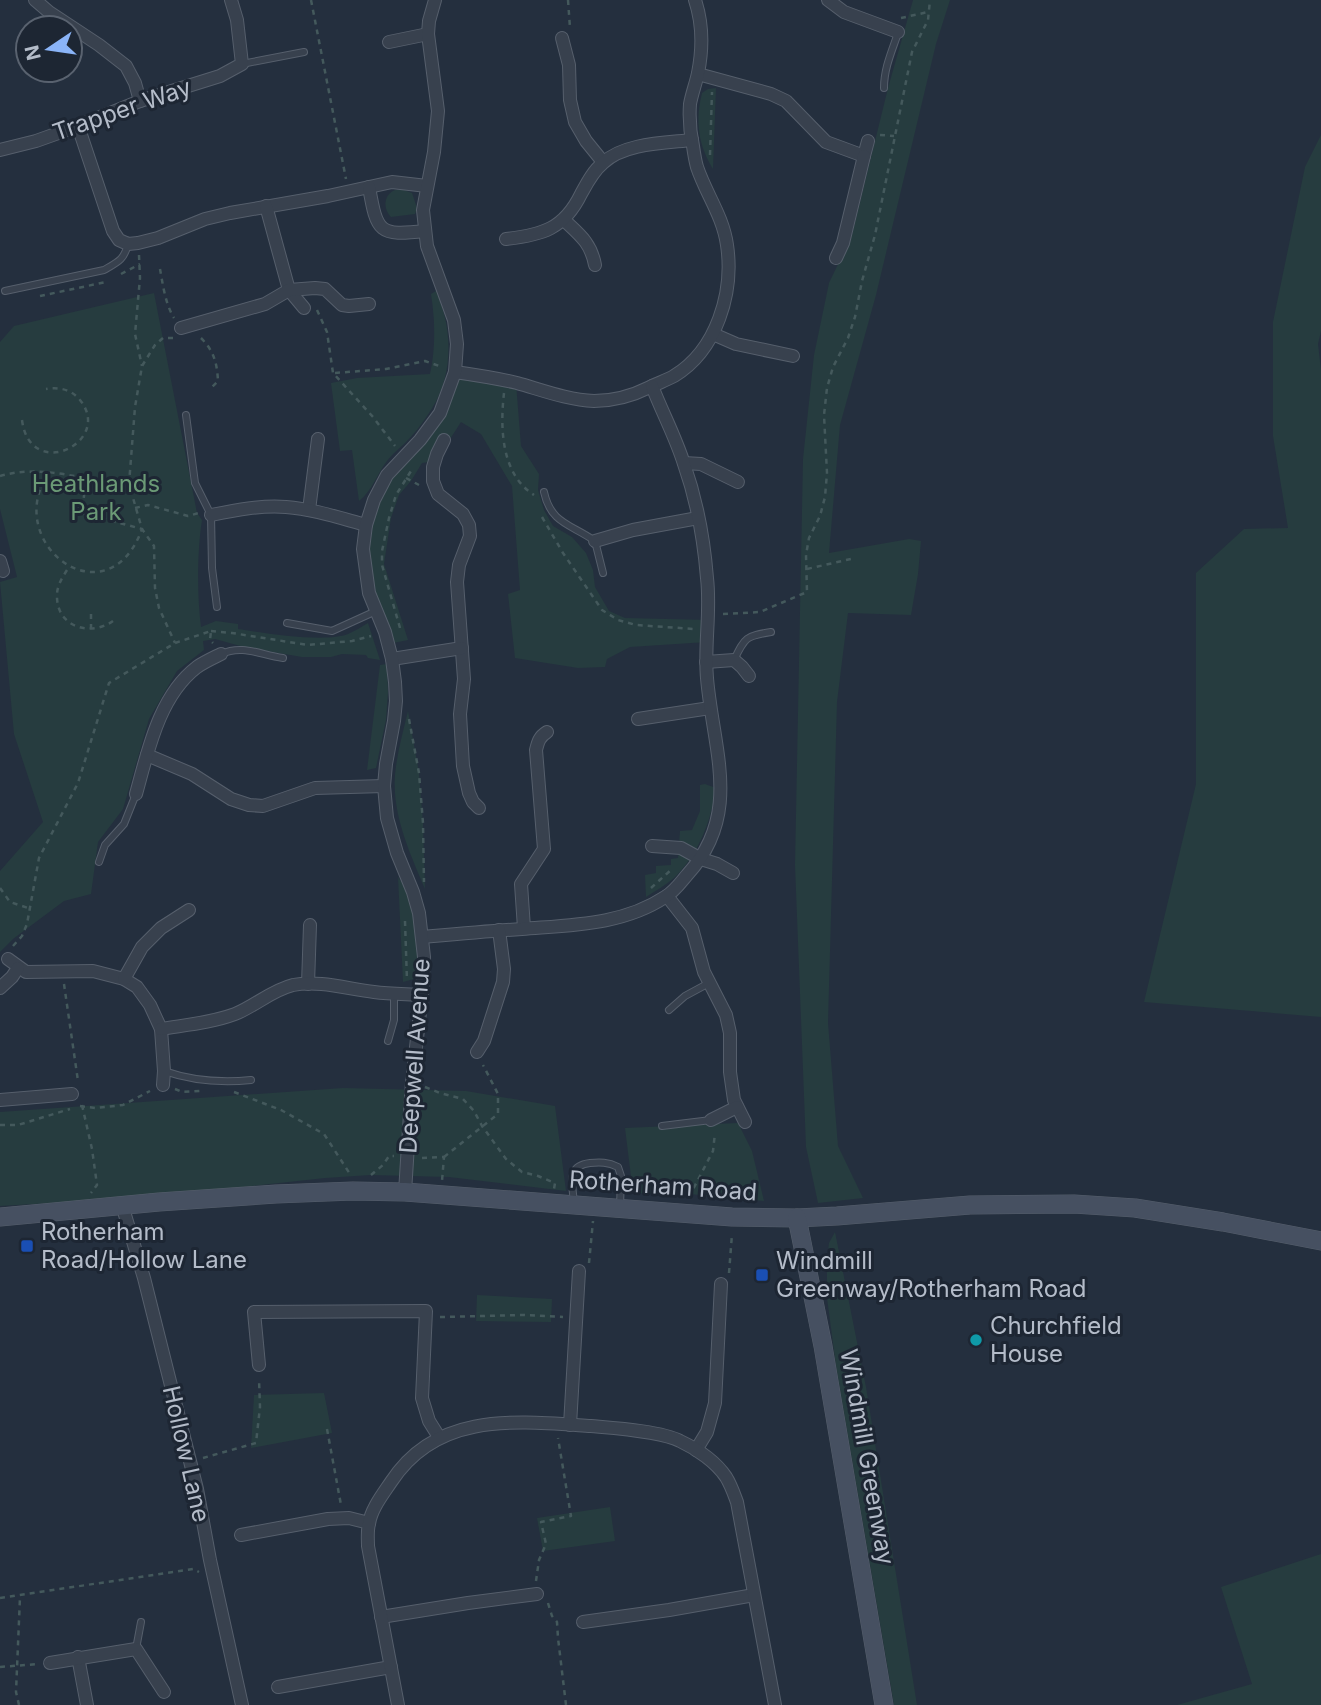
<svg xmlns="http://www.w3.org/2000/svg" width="1321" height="1705" viewBox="0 0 1321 1705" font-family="Inter,sans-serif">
<rect width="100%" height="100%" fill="#242f3e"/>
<!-- green -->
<g fill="#263c3f">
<polygon points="913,0 950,0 936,44 876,295 840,425 829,553 909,539 921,541 918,574 911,615 848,613 837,702 828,1023 838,1146 863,1198 818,1203 806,1147 795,865 803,459 814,355 829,283 852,235 888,88"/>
<path d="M716,88l-3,81c-15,-24 -18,-48 -11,-76l6,-4z"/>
<polygon points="1321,135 1321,331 1318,344 1321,370 1321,1017 1144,1002 1196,784 1196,573 1244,529 1288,528 1273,436 1273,322 1305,167"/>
<path d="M395,190h9l8,3 5,15 -2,6 -24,3c-8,-8 -8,-22 4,-27z"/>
<path d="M436,291c18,40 18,89 -9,125 -6,9 -13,18 -21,26 -6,6 -14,12 -19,19 -10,13 -15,30 -28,40l-7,-51 -12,1 -9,-68 26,-5 73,-4c6,-27 5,-54 1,-80z"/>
<path d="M154,293l43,220 5,7c-5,32 -5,75 -1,107l15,-6 22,3v5c26,4 87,14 110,5 7,-3 13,-7 20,-11l12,37 -12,-2 -2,-3 -24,-1 -11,3h-29l-58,-10 -29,-8 -12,2 1,9 -27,21 -28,48 -26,90 -25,33 -7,52 -27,7 -51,38 -13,13v-81l43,-49 -29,-88 -14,-152 17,-5 -17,-68v-167l14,-16z"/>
<polygon points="453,377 516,383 521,446 539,474 538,490 544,510 553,526 572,537 586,553 593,570 595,587 609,611 625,618 709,620 707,642 630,647 607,659 605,667 578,668 515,658 508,594 520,590 512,486 481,434 461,422 436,461 422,463 411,481 399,495 391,518 384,564 408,640 388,644 366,580 374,500 420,440"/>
<polygon points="387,664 388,692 386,720 376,768 367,770 380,665"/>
<path d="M408,711l11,62 4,50 2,66c-15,-36 -33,-74 -30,-114 2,-22 8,-43 13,-64z"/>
<path d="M705,784l11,4c-5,33 -17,66 -42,90 -8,7 -19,13 -28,19l-1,-22 11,-2v-7l15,-1v-6l7,-1 2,-27 12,-1 8,-19v-26z"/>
<path d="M398,877c4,6 9,12 11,19 5,18 14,68 5,83l-11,3z"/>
<polygon points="343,1088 466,1091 555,1106 566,1191 449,1177 370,1175 325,1178 225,1189 103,1200 0,1206 0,1112"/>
<polygon points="738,1123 752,1151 764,1201 689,1194 633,1193 625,1128"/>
<polygon points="835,1232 866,1387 917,1705 894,1705 836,1366 827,1298 827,1260 829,1243"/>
<polygon points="477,1295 552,1299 551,1322 476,1321"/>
<polygon points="324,1393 332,1433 251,1448 254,1395"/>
<polygon points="610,1507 615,1541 543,1551 537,1518"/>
<polygon points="1321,1554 1321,1705 1177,1705 1252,1684 1221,1587"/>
</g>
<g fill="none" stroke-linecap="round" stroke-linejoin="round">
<defs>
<g id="lane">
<polyline points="242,64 304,52"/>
<path d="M884,88c0,-20 8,-37 14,-55"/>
<path d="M5,291l99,-21c14,-8 20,-10 24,-26"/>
<polyline points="186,415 195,483 211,515 212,568 217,607"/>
<path d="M544,492c7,32 27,32 51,49l8,32"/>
<polyline points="287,623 332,631 376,611"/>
<path d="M221,654c22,-10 39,1 62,4"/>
<path d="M734,660c11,-23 12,-24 37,-28"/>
<polyline points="99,862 105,845 124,824 136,794"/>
<polyline points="669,1010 685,996 709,983"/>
<polyline points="388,1041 394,1020 394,993"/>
<path d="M164,1071c29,10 57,12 87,9"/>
<polyline points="662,1126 711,1120"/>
<path d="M574,1204c-1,-19 -9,-38 16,-41 10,-1 18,-1 28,4l3,9 -1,31"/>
<polyline points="136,1649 141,1622"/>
</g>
<g id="street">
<polyline points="35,0 49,12 99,45 126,66 135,83 140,101"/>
<polyline points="828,0 844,12 898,32"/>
<polyline points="562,38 569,65 570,100 575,122 586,141 603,162"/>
<polyline points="389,42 428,34"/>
<polyline points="698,74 771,94 786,101 826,142 864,156 868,141"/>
<polyline points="78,126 113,231 119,240 128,244 138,243 158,238 205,219 230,213 328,196 392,182 427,186"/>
<polyline points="0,150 36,141 78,126 140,101 220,76 242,64 237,20 231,0"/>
<path d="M369,187c8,46 10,49 56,44"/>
<polyline points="266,206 289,290 304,308"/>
<path d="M564,220c16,15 27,23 31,45"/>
<path d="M506,239c36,-4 58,-10 75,-45 6,-11 12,-23 22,-31 21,-20 62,-20 89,-23"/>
<polyline points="836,258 843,243 864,156"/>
<polyline points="181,328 265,304 289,290 315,288 325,289 342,305 349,306 369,304"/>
<polyline points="713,334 736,344 793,356"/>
<path d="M455,372c21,3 41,6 62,11 25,7 51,17 77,18 19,0 40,-6 56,-14 8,-4 17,-7 24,-11 43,-26 60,-84 53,-131 -4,-29 -21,-51 -30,-78 -2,-7 -3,-14 -4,-21 -3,-14 -4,-28 -3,-42 2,-11 6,-21 8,-31 5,-25 5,-49 -3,-73"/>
<polyline points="444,440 437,454 433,467 433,481 438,494 463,514 469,525 470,536 459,565 457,582 464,679 460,714 463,766 469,793 473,802 479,808"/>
<polyline points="684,463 701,464 738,482"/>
<polyline points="309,510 318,439"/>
<path d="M211,515c25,-5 50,-10 75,-8 27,2 54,11 80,18"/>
<polyline points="595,541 633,530 698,518"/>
<polyline points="0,561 3,571"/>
<polyline points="392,659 462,648"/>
<polyline points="706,662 734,660 742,667 749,676"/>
<polyline points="638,719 710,708"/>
<polyline points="147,755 192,774 231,799 249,805 263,806 315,788 384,786"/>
<path d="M136,794c12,-43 23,-98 61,-127 7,-5 16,-9 24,-13"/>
<polyline points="652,846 681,848 701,859 717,864 733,873"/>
<polyline points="667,896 692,928 704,972 726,1015 730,1033 730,1072 734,1100 745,1122"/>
<path d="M524,928l-3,-44 23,-35 -8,-99c2,-8 3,-13 11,-18"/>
<path d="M422,937c34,-3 67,-6 100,-8 49,-4 101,-4 143,-32 9,-5 16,-15 22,-22 56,-61 26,-125 20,-197 -3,-33 4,-66 0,-100 -3,-38 -10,-77 -23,-114 -8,-26 -22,-52 -32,-78"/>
<polyline points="8,959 26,972 93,971 124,979 137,987 150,1005 161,1029 164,1071 163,1085"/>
<polyline points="124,979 142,947 161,928 189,910"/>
<polyline points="308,984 310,925"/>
<polyline points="0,988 12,977 18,968"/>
<path d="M161,1029c24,-4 50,-6 74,-15 20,-8 37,-24 58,-29 26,-5 55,4 81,7 16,2 32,2 48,3"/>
<polyline points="477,1052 484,1041 503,982 504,969 499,930"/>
<polyline points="0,1100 72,1094"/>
<polyline points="711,1120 737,1107"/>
<polyline points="405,1192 412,1082 422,995 424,957 419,913 413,892 397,853 387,818 384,786 386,764 394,721 396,701 395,682 392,659 385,632 369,593 363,549 366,525 374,500 387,475 420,440 440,413 455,372 457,344 454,320 427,246 423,210 434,152 438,111 428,34 429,21 435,0"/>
<polyline points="122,1205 144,1278 197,1489 210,1560 242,1705"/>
<polyline points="259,1365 254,1312 426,1311 422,1398 429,1421 439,1437"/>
<polyline points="570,1425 579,1271"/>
<polyline points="696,1450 707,1432 715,1403 721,1284"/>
<polyline points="241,1535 328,1519 349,1518 369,1523"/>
<polyline points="381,1617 468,1603 537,1594"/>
<polyline points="583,1622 669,1610 754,1595"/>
<polyline points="78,1657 87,1705"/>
<polyline points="50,1663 136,1649 164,1692"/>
<polyline points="278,1687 391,1667"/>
<path d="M398,1705l-30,-159c0,-7 -1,-15 1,-22 2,-15 14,-30 22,-42 46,-71 126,-61 200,-56 22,2 70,5 89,15 17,8 36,21 46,36 5,8 8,17 11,25l38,203"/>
</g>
<g id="secondary">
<polyline points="0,1217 159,1202 276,1194 353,1191 405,1192 732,1217 797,1218 837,1216 970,1205 1074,1204 1135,1208 1223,1222 1321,1241"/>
<polyline points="797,1218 823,1346 884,1705"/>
</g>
</defs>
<!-- lane casing -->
<use href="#lane" stroke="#565f6c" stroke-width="8"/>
<!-- street casing -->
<use href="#street" stroke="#565f6c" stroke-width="14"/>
<!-- secondary casing -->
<use href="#secondary" stroke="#565f6c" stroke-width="19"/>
<!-- path -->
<g stroke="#44595c" stroke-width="2.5" stroke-dasharray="5 5" stroke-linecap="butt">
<polyline points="311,0 346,179"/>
<polyline points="568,0 570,28"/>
<polyline points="901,18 928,12"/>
<polyline points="880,135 894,136"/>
<polyline points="710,155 712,92"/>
<polyline points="139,255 140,278 135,334 142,366"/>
<path d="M160,269c3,16 5,34 14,49"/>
<polyline points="121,274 140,264"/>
<polyline points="40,296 106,282"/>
<polyline points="317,310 327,332 333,373 373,417 395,446"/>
<polyline points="173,338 163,338 155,345 142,366 135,407 129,484 142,529 154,546 155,588 159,608 175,643"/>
<path d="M201,338c13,13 16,25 17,43l-8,8"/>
<polyline points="335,373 386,369 425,361 442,367"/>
<path d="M504,393c-4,35 -3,81 30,102"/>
<path d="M22,420c8,63 92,22 58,-20 -9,-11 -21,-13 -34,-11"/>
<path d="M49,472c-49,72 59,151 93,57l-60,-16 4,-34"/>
<path d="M0,476c41,-12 91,3 131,15"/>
<polyline points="406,478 419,485"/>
<polyline points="135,508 148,505 188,516 199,513"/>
<polyline points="542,517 563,553 602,610 618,620 636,625 694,629"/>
<polyline points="807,569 855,558"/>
<path d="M67,570c-5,8 -10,16 -10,25 -1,32 33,42 56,26"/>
<polyline points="723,614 760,612 807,592 806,555 809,538 820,516 825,497 827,473 824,415 827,388 833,367 848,338 855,317 862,281 875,235 912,52 928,20 930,0"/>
<polyline points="400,628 382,565 382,551 389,518 396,495 411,471"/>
<polyline points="91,629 91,609"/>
<polyline points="211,631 232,633 308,645 352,641 371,636"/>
<polyline points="409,719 419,773 423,823 424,882"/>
<polyline points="0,888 10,902 31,909"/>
<polyline points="651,888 672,869"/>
<polyline points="405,921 407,981"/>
<polyline points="13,946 22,936 27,924 39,858 78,783 109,683 175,643 211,631 210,640 213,643"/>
<polyline points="64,984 78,1081"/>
<polyline points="425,1087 440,1093 463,1099 474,1111 482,1126 506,1159 522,1172 538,1176 555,1183 554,1189"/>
<polyline points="175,1089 182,1092 200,1091"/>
<polyline points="234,1092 281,1110 324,1134 350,1174"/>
<polyline points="82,1105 92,1149 97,1185 91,1193"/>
<polyline points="80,1106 95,1108 123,1105 150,1091"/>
<polyline points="0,1125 18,1125 70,1109"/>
<polyline points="444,1157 498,1114 498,1094 483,1065"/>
<polyline points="422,1158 444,1157 442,1181"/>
<polyline points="371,1175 383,1165 389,1156 394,1156"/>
<polyline points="689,1197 713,1151 715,1133"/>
<polyline points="589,1263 593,1221"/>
<polyline points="729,1273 732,1234"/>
<polyline points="440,1317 523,1315 563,1317"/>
<polyline points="327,1429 341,1505"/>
<polyline points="203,1458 256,1443 260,1407 259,1379"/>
<polyline points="536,1581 539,1560 546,1544 541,1522 571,1516 558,1438"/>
<polyline points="0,1598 193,1569 199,1572"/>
<polyline points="548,1603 552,1616 557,1622 558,1638 566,1705"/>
<polyline points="0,1667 39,1664"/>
<polyline points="19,1705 16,1692 20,1597"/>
</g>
<!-- lane -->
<use href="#lane" stroke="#38414e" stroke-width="6"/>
<!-- street -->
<use href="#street" stroke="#38414e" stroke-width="12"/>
<!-- secondary -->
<use href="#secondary" stroke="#465061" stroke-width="18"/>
</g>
<!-- markers -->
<g fill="#1a4fb4" stroke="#1d2633" stroke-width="2.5">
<rect x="20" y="1239" width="14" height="14" rx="3.5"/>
<rect x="755" y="1268" width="14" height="14" rx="3.5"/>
</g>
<circle fill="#0f9aa8" stroke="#1d2633" stroke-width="2.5" cx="976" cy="1340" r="7"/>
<g text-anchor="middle" stroke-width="6" stroke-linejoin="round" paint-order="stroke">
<!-- street labels -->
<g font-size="24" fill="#b4bcc9" stroke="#1d2633">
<text transform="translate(122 110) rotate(-19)" y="8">Trapper Way</text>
<text transform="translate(415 1056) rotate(-86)" y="8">Deepwell Avenue</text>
<text transform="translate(663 1186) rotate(4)" y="8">Rotherham Road</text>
<text transform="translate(186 1454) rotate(77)" y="8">Hollow Lane</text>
<text transform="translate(867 1457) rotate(80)" y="8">Windmill Greenway</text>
</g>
<!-- park labels -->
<g font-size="24" fill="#6b9a76" stroke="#1d2633">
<text x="96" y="492">Heathlands<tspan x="96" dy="28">Park</tspan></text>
</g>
<!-- poi labels -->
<g font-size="24" fill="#b4bcc9" stroke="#1d2633" text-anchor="start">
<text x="41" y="1240">Rotherham<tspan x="41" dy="28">Road/Hollow Lane</tspan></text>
<text x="776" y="1269">Windmill<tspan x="776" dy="28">Greenway/Rotherham Road</tspan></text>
<text x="990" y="1334">Churchfield<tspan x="990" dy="28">House</tspan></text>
</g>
</g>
<!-- north arrow -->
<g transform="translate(49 49) rotate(257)"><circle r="33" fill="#1d2633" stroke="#59626f" stroke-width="2"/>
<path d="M0-5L12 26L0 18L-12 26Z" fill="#8ab4f8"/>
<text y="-10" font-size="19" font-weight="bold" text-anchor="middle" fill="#b4bcc9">N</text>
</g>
</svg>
